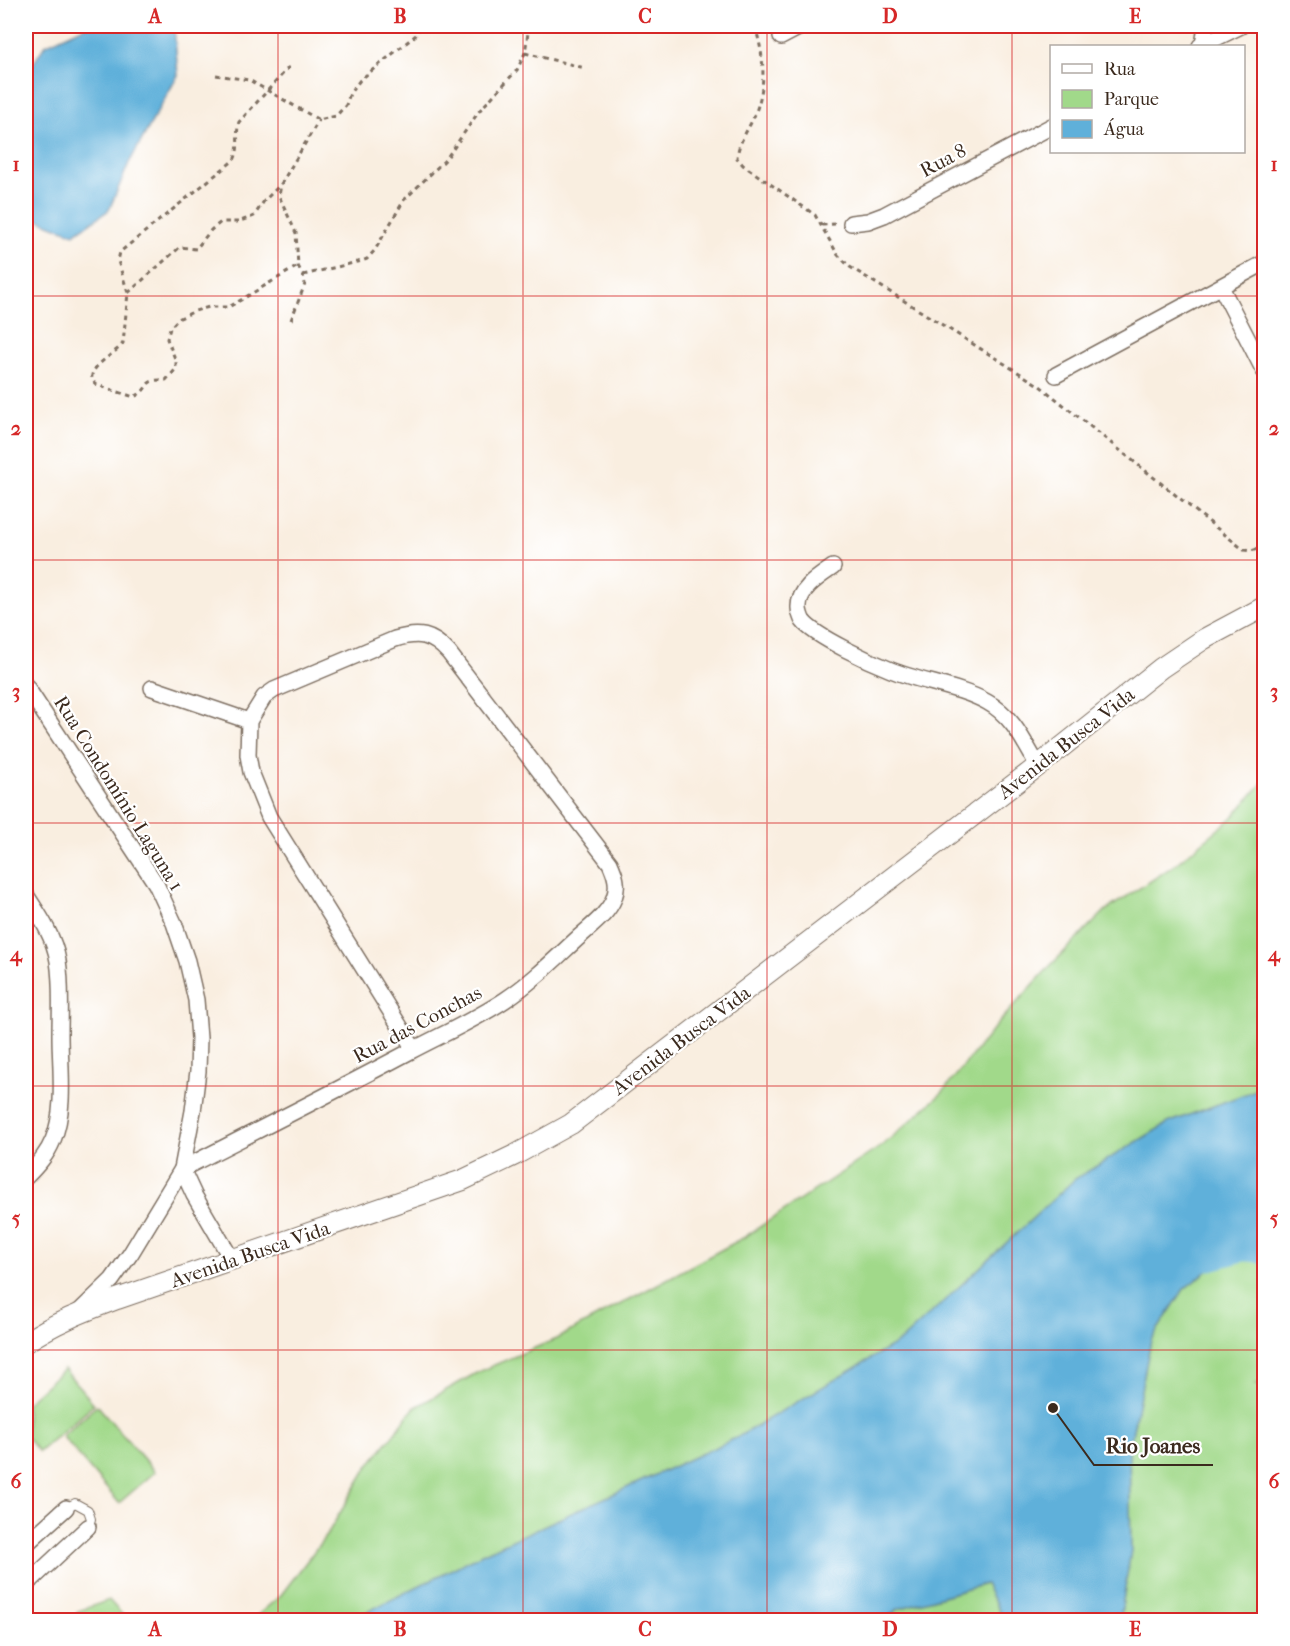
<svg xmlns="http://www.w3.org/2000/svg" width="1290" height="1646" viewBox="0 0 1290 1646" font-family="'IM FELL French Canon',serif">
<rect width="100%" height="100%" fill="#fff"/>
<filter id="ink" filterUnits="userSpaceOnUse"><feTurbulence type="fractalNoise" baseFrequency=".0167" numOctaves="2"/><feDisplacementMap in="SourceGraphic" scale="12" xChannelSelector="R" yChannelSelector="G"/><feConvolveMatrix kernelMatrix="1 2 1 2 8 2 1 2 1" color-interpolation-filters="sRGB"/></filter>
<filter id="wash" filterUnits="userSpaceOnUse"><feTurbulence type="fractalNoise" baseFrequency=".008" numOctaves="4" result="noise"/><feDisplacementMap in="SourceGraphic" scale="24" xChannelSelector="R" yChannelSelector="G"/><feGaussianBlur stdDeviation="1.35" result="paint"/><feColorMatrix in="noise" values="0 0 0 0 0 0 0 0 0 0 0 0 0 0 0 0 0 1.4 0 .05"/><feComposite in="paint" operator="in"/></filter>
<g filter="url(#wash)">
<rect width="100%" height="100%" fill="#f9eee0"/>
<!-- green -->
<g fill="#a1d98a" stroke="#6e8254" stroke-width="1.5">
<polygon points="1264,781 1264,1087 1168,1123 1075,1179 901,1341 736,1438 484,1553 351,1620 252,1620 281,1595 328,1533 367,1468 414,1408 480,1371 556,1339 743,1238 883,1145 942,1093 994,1028 1050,966 1106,910 1172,867 1232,818"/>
<polygon points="1264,1232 1264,1383 1255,1384 1264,1388 1264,1620 1120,1620 1131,1550 1129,1450 1151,1340 1184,1289 1256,1234"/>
<polygon points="64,1369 94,1404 39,1452 26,1437 26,1403"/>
<polygon points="97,1405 155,1472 119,1503 62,1436"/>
<polygon points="985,1584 1004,1620 885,1620 898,1609"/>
<polygon points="109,1600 127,1620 73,1620 78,1611"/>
</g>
<!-- water -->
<g fill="#5fb0da" stroke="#4d6d7c" stroke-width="1.5">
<polygon points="86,26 174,26 178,75 129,163 109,210 74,234 26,215 26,75 45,45"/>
<polygon points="1264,1087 1264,1232 1256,1234 1184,1289 1151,1340 1129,1450 1131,1550 1120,1620 1004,1620 985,1584 898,1609 885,1620 351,1620 484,1553 736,1438 901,1341 1075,1179 1168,1123"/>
</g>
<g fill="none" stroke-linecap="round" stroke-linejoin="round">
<!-- river -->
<polyline stroke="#5fb0da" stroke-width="30" points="1200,1258 1244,1246 1264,1248"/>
</g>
</g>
<g filter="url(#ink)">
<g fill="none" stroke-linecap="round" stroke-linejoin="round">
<defs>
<polyline id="service" points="66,1508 75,1503 88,1510 91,1519 88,1527"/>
<g id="minor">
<polyline points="781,37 802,26"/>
<polyline points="1203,45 1206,26"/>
<polyline points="1200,46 1241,26"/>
<polyline points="851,223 868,221 884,215 1052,126"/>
<polyline points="1221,287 1264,371"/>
<polyline points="1056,375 1264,263"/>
<path d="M833,567c-13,9 -35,22 -34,41 0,3 2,10 4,13 12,16 68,41 88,49 30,12 69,17 96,32 26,14 37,40 51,64"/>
<polyline points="26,686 156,884 174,923 187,961 196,1000 199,1038 198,1071 193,1111 182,1169 131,1253 112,1280 79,1312"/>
<polyline points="152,688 249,721"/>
<path d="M26,895c13,20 28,41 32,66 4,24 2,49 2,74 0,33 6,74 -7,105 -6,15 -16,26 -27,37"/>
<path d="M182,1169c76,-39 152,-77 227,-117 32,-17 66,-32 96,-52 27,-18 49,-40 73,-62 13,-12 30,-24 36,-40 5,-13 1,-24 -4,-35l-161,-210c-17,-19 -30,-21 -54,-14l-121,51 -10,7 -15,24 -1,34 3,17 18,45 145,232"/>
<polyline points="182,1169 194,1195 232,1260"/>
<polyline points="26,1544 66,1508"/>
<polyline points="26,1585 88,1527"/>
</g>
<path id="tertiary" d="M26,1342c28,-19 59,-31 91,-43l346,-119 52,-25 56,-31 467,-358 123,-98 43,-29 60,-32"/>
</defs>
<!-- service casing -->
<use href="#service" stroke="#7e6f62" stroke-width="10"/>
<!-- minor casing -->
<use href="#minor" stroke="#7e6f62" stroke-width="18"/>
<!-- tertiary casing -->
<use href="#tertiary" stroke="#7e6f62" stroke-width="22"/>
<!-- path -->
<g stroke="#7e6f62" stroke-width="3" stroke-dasharray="4.5 4.5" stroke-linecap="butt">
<path d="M755,26c9,30 12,58 0,88 -6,15 -17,28 -18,44l6,7 72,50 23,40 12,12 190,119 204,164 7,1 13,-4"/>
<polyline points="525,53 585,68"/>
<path d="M289,67l-50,55c-4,13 2,25 -5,38l-114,92 -2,9 10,32 -5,50c-6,11 -45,28 -26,42l37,12c19,-9 6,-18 32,-17l10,-11v-8l-9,-22 3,-11 8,-9 17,-8 14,-4h20l69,-41"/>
<polyline points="216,75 249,80 319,120 336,116 346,105 350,93 360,80 416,35 421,26"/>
<polyline points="822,225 835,224"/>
<polyline points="303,275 362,261 367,259 375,250 404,200 446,159 480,110 517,70 525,53 529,26"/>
<polyline points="128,293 180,247 196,249 211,230 221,222 238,222 254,216 264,201 281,184"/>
<polyline points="291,320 305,284 303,275 298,266 296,233 279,196 281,184 319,120"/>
</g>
<!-- service -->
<use href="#service" stroke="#fff" stroke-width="8"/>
<!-- minor -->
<use href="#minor" stroke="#fff" stroke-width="15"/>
<!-- tertiary -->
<use href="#tertiary" stroke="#fff" stroke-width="20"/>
</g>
</g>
<!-- grid -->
<path fill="none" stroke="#d62828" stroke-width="1.5" stroke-opacity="0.55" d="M278,26v1594M523,26v1594M767,26v1594M1012,26v1594M26,296h1238M26,560h1238M26,823h1238M26,1086h1238M26,1350h1238"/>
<g text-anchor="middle" stroke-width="4.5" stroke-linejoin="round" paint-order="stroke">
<!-- street labels -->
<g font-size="20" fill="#3b2a1e" stroke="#fff">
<text transform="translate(943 160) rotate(-28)" y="7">Rua 8</text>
<text transform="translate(1066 743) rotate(-38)" y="7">Avenida Busca Vida</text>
<text transform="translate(119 793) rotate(58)" y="7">Rua Condomínio Laguna 1</text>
<text transform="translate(417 1024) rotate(-28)" y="7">Rua das Conchas</text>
<text transform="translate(681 1040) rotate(-37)" y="7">Avenida Busca Vida</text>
<text transform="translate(250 1254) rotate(-19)" y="7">Avenida Busca Vida</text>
</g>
</g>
<!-- callouts -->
<path fill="none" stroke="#3b2a1e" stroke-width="2" d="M1053 1408L1094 1465H1213"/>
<circle fill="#3b2a1e" stroke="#fff" stroke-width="2" cx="1053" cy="1408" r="6"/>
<g font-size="21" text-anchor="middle" font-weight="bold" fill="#3b2a1e" stroke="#fff" stroke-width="4.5" stroke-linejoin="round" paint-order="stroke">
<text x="1153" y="1453">Rio Joanes</text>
</g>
<!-- margin -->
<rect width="1290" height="1646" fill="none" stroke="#fff" stroke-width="66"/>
<!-- legend -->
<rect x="1050" y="45" width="195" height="108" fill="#ffffff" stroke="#b1aaa5" stroke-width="1.5"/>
<rect x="1062" y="64" width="30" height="9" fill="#ffffff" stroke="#b1aaa5" stroke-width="1.5"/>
<text x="1104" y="75" font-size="18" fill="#3b2a1e">Rua</text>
<rect x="1062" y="90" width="30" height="18" fill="#a1d98a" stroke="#b1aaa5" stroke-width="1.5"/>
<text x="1104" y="105" font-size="18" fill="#3b2a1e">Parque</text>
<rect x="1062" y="120" width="30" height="18" fill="#5fb0da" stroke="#b1aaa5" stroke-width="1.5"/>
<text x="1104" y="135" font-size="18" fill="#3b2a1e">Água</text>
<rect x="33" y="33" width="1224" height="1580" fill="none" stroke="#d62828" stroke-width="2"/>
<g font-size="20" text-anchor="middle" font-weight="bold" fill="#d62828">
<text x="155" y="23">A</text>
<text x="400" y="23">B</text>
<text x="645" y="23">C</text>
<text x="890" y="23">D</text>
<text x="1135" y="23">E</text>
<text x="16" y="171">1</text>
<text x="1274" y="171">1</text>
<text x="16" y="435">2</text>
<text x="1274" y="435">2</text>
<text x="16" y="698">3</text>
<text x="1274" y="698">3</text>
<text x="16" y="961">4</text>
<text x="1274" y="961">4</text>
<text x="16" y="1225">5</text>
<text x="1274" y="1225">5</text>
<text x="16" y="1488">6</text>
<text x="1274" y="1488">6</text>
<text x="155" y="1636">A</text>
<text x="400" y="1636">B</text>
<text x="645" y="1636">C</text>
<text x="890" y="1636">D</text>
<text x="1135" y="1636">E</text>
</g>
</svg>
